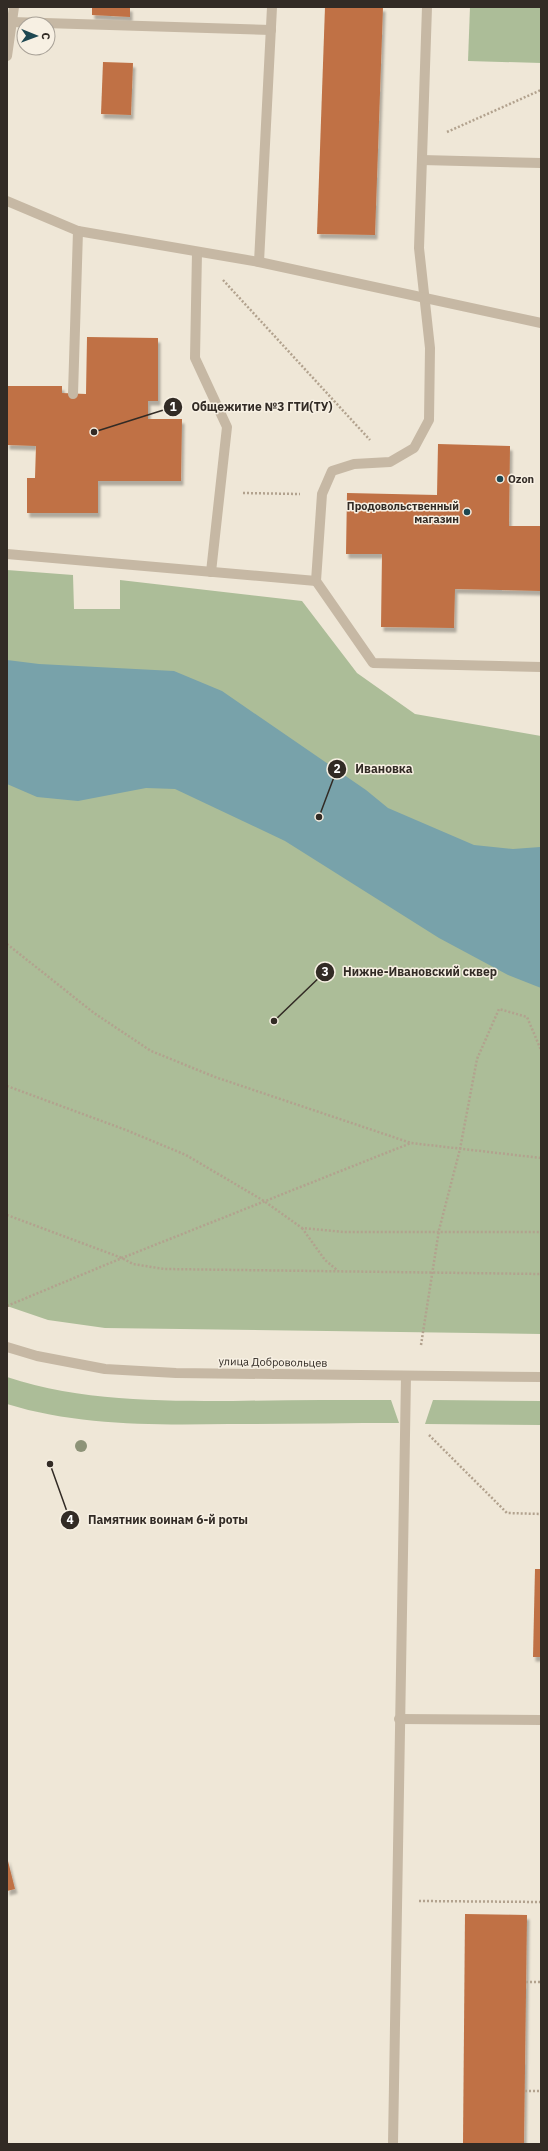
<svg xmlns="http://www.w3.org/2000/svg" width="548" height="2151" viewBox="0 0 548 2151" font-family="'IBM Plex Sans',sans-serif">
<defs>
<filter id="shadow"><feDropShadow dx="2.5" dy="4.5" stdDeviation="1" flood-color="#0004"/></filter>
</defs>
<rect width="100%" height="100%" fill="#efe7d7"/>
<!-- green -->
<g fill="#acbd98">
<polygon points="470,7 541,7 541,63 468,61"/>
<polygon points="7,570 73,575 74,609 120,609 120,580 302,601 357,673 415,714 541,736 541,1334 105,1328 48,1320 7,1306"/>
<path d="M7,1377c73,24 150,24 226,24 52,-1 105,-1 158,-1l8,23c-57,0 -113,1 -170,1 -74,1 -151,2 -222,-20z"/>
<polygon points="433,1400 541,1401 541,1425 425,1424"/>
</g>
<!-- water -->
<polygon fill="#78a2aa" points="7,660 39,664 174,671 222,691 366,790 388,808 474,845 513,849 540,847 541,988 508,975 439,938 285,841 175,789 146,788 78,801 37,797 7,784"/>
<!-- building -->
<g fill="#c07144" filter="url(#shadow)">
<polygon points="92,7 130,7 130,17 92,15"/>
<polygon points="325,7 383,7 375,235 317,234"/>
<polygon points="103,62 133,63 131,115 101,114"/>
<polygon points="87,337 158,338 158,401 148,401 148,419 182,419 181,481 98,481 98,513 27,513 27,478 35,478 36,446 7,445 7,386 62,386 62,393 86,394"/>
<polygon points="438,444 510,446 509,526 541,526 541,591 455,589 454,628 381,627 382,554 346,554 347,493 437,495"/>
<polygon points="535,1569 541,1569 541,1657 533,1657"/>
<polygon points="7,1857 15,1889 7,1891"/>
<polygon points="465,1914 527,1915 524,2144 463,2144"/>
</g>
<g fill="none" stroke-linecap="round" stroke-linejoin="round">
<!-- path -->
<g stroke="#b2a28e" stroke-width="2.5" stroke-dasharray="2 2" stroke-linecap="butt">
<polyline points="447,132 541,90"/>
<polyline points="223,280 370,440"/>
<polyline points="243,493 300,494"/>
<polyline points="7,944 94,1013 151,1051 215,1077 411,1143 541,1158"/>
<polyline points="7,1086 126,1130 186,1155 264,1201 302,1228 344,1232 541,1232"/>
<polyline points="7,1215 122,1258 133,1264 164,1269 541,1274"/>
<polyline points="302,1228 325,1260 337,1270"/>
<polyline points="7,1306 122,1258 411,1143"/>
<polyline points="421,1345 439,1230 460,1149 477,1059 499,1009 527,1017 541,1050"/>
<polyline points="429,1435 507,1513 541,1514"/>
<polyline points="419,1901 541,1902"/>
<polyline points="526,1982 541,1982"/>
<polyline points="525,2091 541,2091"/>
</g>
<!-- service -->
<g stroke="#c6b8a4" stroke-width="10">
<polyline points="427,7 419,248 430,348 429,420 414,448 390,462 354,464 332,471 322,494 316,581 373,663 541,667"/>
<polyline points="12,22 271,30"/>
<polyline points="7,56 14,7"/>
<polyline points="422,160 541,163"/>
<polyline points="7,201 78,231 259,262 541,323"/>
<polyline points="197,252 195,358 227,427 211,572"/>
<polyline points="259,262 272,7"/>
<polyline points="73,394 78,231"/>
<polyline points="7,554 316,581"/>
<polyline points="399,1719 541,1720"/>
<polyline points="393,2144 406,1376"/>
</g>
<!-- minor -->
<polyline stroke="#c6b8a4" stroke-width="10" points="7,1347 37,1356 105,1369 176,1373 541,1377"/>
</g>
<!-- trees -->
<circle fill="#8d9378" cx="81" cy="1446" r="6"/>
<!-- markers -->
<g fill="#1d4751" stroke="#f7f0e3" stroke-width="1.5">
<circle cx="500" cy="479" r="4"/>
<circle cx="467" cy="512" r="4"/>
</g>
<g text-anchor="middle" stroke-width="3" stroke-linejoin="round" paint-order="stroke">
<!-- poi labels -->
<g font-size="11" font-weight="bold" fill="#322b25" stroke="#f7f0e3" text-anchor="start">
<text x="508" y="483">Ozon</text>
<text x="459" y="510" text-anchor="end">Продовольственный<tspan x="459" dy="13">магазин</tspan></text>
</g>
<!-- street labels -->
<g font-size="11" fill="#322b25" stroke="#f7f0e3">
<text transform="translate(273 1362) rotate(1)" y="4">улица Добровольцев</text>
</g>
</g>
<!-- callouts -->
<path fill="none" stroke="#322b25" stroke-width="1.5" d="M94 432L173 407M319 817L337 769M274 1021L325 972M50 1464L70 1520"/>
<g fill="#322b25" stroke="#f7f0e3" stroke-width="1.5">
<circle cx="94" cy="432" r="4"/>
<circle cx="319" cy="817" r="4"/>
<circle cx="274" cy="1021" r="4"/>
<circle cx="50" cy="1464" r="4"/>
<circle cx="173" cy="407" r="10"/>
<circle cx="337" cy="769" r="10"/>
<circle cx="325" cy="972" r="10"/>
<circle cx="70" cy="1520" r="10"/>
</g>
<g font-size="12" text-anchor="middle" font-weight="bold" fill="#fff">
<text x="173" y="411">1</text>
<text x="337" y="773">2</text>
<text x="325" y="976">3</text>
<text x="70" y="1524">4</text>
</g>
<g font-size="12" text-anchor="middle" font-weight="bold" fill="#322b25" stroke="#f7f0e3" stroke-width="3" stroke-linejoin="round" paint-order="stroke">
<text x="262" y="411">Общежитие №3 ГТИ(ТУ)</text>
<text x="384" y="773">Ивановка</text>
<text x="420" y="976">Нижне-Ивановский сквер</text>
<text x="168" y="1524">Памятник воинам 6-й роты</text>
</g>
<!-- border -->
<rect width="548" height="2151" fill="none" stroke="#322b25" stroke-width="16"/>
<!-- north arrow -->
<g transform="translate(36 36) rotate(91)"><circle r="19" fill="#f7f0e3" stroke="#a8a197"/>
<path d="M0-3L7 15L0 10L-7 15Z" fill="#1d4751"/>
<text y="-6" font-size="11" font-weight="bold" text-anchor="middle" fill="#322b25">С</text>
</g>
</svg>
